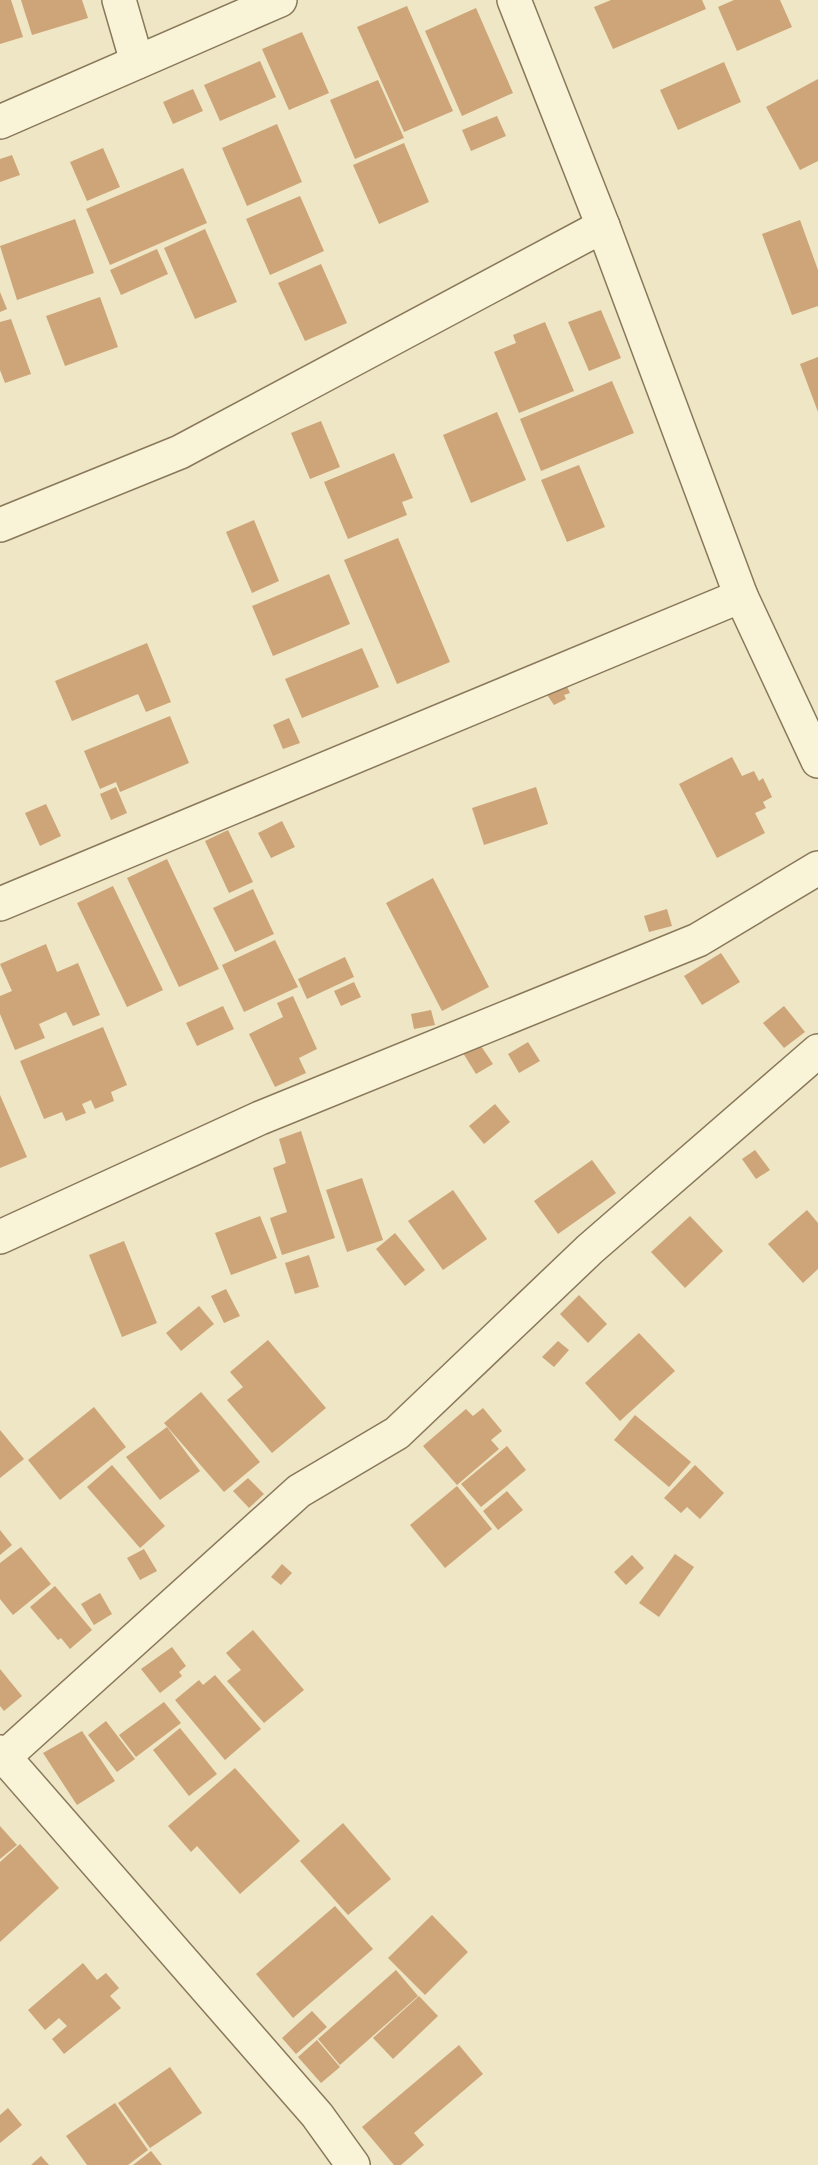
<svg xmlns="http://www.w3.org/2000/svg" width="818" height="2165" viewBox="0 0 818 2165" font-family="Lora,serif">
<rect width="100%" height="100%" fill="#eee6c4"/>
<!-- building -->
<g fill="#cda579">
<polygon points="0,0 11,0 23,37 0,44"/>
<polygon points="21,0 82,0 88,18 32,35"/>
<polygon points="611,0 702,0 706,9 613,49 594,7"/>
<polygon points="734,0 780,0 792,27 737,51 718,7"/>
<polygon points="407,6 453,111 404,132 357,27"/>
<polygon points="476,8 513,93 462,116 425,31"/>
<polygon points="302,32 329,93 289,110 262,49"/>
<polygon points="260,61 276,97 220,121 204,85"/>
<polygon points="724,62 741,102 678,130 660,90"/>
<polygon points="818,79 818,161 800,170 766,107"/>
<polygon points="378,80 404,138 355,159 330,100"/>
<polygon points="193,89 203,111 173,124 163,102"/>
<polygon points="497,116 506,136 471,151 462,130"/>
<polygon points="277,124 302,182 247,206 222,148"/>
<polygon points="404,143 429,202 379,224 353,165"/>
<polygon points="103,148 120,187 87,201 70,162"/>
<polygon points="12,155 20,175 0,182 0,159"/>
<polygon points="183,168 207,223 110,265 86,209"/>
<polygon points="300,196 324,251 270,275 246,219"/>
<polygon points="75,219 94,273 17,300 0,246"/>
<polygon points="800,220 818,270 818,306 792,315 762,234"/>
<polygon points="205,229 237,302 195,319 164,248"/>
<polygon points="157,249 168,274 121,295 110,270"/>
<polygon points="321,264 347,323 305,341 278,283"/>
<polygon points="0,292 7,309 0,312"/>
<polygon points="100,297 118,347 65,366 46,316"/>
<polygon points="601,310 621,358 589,371 568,322"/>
<polygon points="11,319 31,374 5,383 0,370 0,322"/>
<polygon points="545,322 574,391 519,413 494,352 516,343 513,335"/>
<polygon points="818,357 818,412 800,364"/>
<polygon points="612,381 634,433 541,471 520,419"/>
<polygon points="497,412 526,480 471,503 443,435"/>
<polygon points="321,421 340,467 310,479 291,433"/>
<polygon points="394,453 413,498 402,502 407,515 348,539 324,482"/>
<polygon points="579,465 605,527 567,542 541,480"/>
<polygon points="254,520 279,581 252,593 226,532"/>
<polygon points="398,538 450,662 397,684 344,560"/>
<polygon points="329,574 350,624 273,656 252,606"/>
<polygon points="147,643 171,702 146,712 138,694 72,721 55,681"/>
<polygon points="362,648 379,687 302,718 285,679"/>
<polygon points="562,676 570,693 564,695 566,699 554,705 541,686"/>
<polygon points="170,716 189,763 120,792 116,782 100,789 84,751"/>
<polygon points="289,718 300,743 283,749 273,725"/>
<polygon points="732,757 742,776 754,771 759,781 763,778 772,797 763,802 766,808 755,813 765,833 717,858 679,784"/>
<polygon points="116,787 127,813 111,820 100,794"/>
<polygon points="536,787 548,824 484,845 472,808"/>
<polygon points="46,804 61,836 40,846 25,813"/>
<polygon points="282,821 295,847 271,858 258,833"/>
<polygon points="228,830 253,882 229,893 205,841"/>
<polygon points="167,859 219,969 179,987 127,878"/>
<polygon points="433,878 489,987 442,1011 386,903"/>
<polygon points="113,886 163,990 127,1007 77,903"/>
<polygon points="253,889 274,934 235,952 213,908"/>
<polygon points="667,909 672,926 649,932 644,916"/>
<polygon points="275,940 298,987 244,1012 222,965"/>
<polygon points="46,944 57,972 78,963 100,1015 73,1026 66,1012 39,1024 45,1038 15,1050 0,1014 0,996 12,991 0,964"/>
<polygon points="721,953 740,982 702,1005 684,976"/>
<polygon points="345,957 354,977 307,999 298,979"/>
<polygon points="354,982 361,997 341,1006 334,991"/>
<polygon points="293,996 317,1049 299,1058 306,1073 275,1087 249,1034 283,1017 277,1003"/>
<polygon points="223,1006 234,1029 197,1046 186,1023"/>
<polygon points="784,1006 805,1032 784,1048 763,1023"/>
<polygon points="431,1010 435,1025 414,1029 411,1014"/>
<polygon points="103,1027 127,1085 111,1092 114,1101 95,1109 91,1100 82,1104 86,1113 66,1121 62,1112 44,1119 20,1061"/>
<polygon points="528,1042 540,1061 519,1073 508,1054"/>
<polygon points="479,1043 493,1064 476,1074 463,1053"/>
<polygon points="0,1095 27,1157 0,1168"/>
<polygon points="495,1104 510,1122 484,1144 469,1126"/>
<polygon points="301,1131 335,1238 282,1255 270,1218 287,1212 273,1168 286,1163 279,1139"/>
<polygon points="755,1150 770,1170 756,1179 742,1159"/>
<polygon points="592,1160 616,1193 558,1234 534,1201"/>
<polygon points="362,1178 383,1240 347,1252 326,1190"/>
<polygon points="453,1190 487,1239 443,1270 408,1221"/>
<polygon points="807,1210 818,1223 818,1269 803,1283 768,1244"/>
<polygon points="260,1216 277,1258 231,1275 215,1233"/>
<polygon points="690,1216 723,1251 685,1288 651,1252"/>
<polygon points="395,1233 425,1270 405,1286 376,1249"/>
<polygon points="124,1241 157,1323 122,1337 89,1255"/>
<polygon points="309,1255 319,1287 295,1294 285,1263"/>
<polygon points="226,1289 240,1316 224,1323 211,1296"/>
<polygon points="579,1295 607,1324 588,1343 560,1314"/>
<polygon points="199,1306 214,1324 181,1351 166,1333"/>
<polygon points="639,1333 675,1371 620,1421 585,1383"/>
<polygon points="268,1340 326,1408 272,1453 227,1400 243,1387 230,1372"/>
<polygon points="558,1341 569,1350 554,1367 542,1357"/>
<polygon points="201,1392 260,1462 224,1492 164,1423"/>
<polygon points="94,1407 126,1447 60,1500 28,1460"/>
<polygon points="483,1408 502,1431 491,1440 499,1449 457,1485 423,1446 466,1409 473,1416"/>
<polygon points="635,1415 691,1462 669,1487 614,1440"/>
<polygon points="167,1427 200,1471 160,1500 126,1457"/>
<polygon points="0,1430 24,1459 0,1478"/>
<polygon points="507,1446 526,1470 481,1507 461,1484"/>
<polygon points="112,1465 165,1526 140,1548 87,1487"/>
<polygon points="695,1465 724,1493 700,1519 687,1507 681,1513 664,1498"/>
<polygon points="248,1478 264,1494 249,1508 233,1491"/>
<polygon points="457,1486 492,1529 445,1568 410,1525"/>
<polygon points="507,1491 523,1510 498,1530 483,1511"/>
<polygon points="0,1530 12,1545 0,1555"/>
<polygon points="21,1547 51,1584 13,1615 0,1599 0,1563"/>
<polygon points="144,1549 157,1571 140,1580 127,1558"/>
<polygon points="675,1554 694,1567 659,1617 639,1603"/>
<polygon points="632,1555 644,1568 626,1585 614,1572"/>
<polygon points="282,1564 292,1573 281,1585 271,1577"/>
<polygon points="55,1586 92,1630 70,1649 61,1638 58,1640 30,1607"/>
<polygon points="100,1593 112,1614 94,1625 81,1604"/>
<polygon points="253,1630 304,1690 264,1723 227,1681 241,1670 226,1653"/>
<polygon points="172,1647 186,1666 179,1672 182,1676 160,1693 141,1669"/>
<polygon points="0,1669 22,1696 4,1711 0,1706"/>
<polygon points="215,1675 261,1729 225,1760 175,1700 199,1680 203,1685"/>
<polygon points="164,1702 181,1723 136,1757 119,1735"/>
<polygon points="106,1721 135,1759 117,1772 88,1735"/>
<polygon points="180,1728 217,1774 189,1796 153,1750"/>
<polygon points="82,1731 115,1781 77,1805 43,1753"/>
<polygon points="235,1768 300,1841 240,1894 197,1846 191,1852 168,1826"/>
<polygon points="343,1823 391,1879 348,1915 300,1861"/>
<polygon points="0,1826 17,1845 0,1859"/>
<polygon points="20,1844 59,1888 0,1942 0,1862"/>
<polygon points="335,1906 373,1949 293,2018 256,1974"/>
<polygon points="432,1915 468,1952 425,1995 388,1958"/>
<polygon points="83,1963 97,1980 106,1973 119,1988 110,1996 121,2008 64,2054 52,2039 67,2026 59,2018 45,2030 28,2010"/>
<polygon points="396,1970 418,1996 340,2065 318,2039"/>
<polygon points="419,1996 438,2016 393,2059 373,2038"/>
<polygon points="312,2011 327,2027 296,2054 282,2038"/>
<polygon points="317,2040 340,2067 321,2083 298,2057"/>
<polygon points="459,2045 483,2074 414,2133 424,2145 401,2165 394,2165 362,2127"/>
<polygon points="170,2067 202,2113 150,2148 118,2103"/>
<polygon points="115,2103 148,2150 128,2165 87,2165 66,2136"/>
<polygon points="8,2108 22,2125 0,2143 0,2115"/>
<polygon points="151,2151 162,2165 133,2165"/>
<polygon points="41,2156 49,2165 31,2165"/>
</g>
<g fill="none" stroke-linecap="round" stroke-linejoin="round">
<defs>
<g id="street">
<polyline points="119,0 137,62"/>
<polyline points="514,0 603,226 741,596 818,761"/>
<polyline points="0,122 280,0"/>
<polyline points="0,525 180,452 603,226"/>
<polyline points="0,904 741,596"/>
<polyline points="0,1237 260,1118 698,940 818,868"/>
<polyline points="0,1752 317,2115 353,2165"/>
<polyline points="0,1761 299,1491 397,1433 590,1249 818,1051"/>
</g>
</defs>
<!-- street casing -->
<use href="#street" stroke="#89785a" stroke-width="36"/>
<!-- street -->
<use href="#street" stroke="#f9f3d7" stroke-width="33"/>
</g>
</svg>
